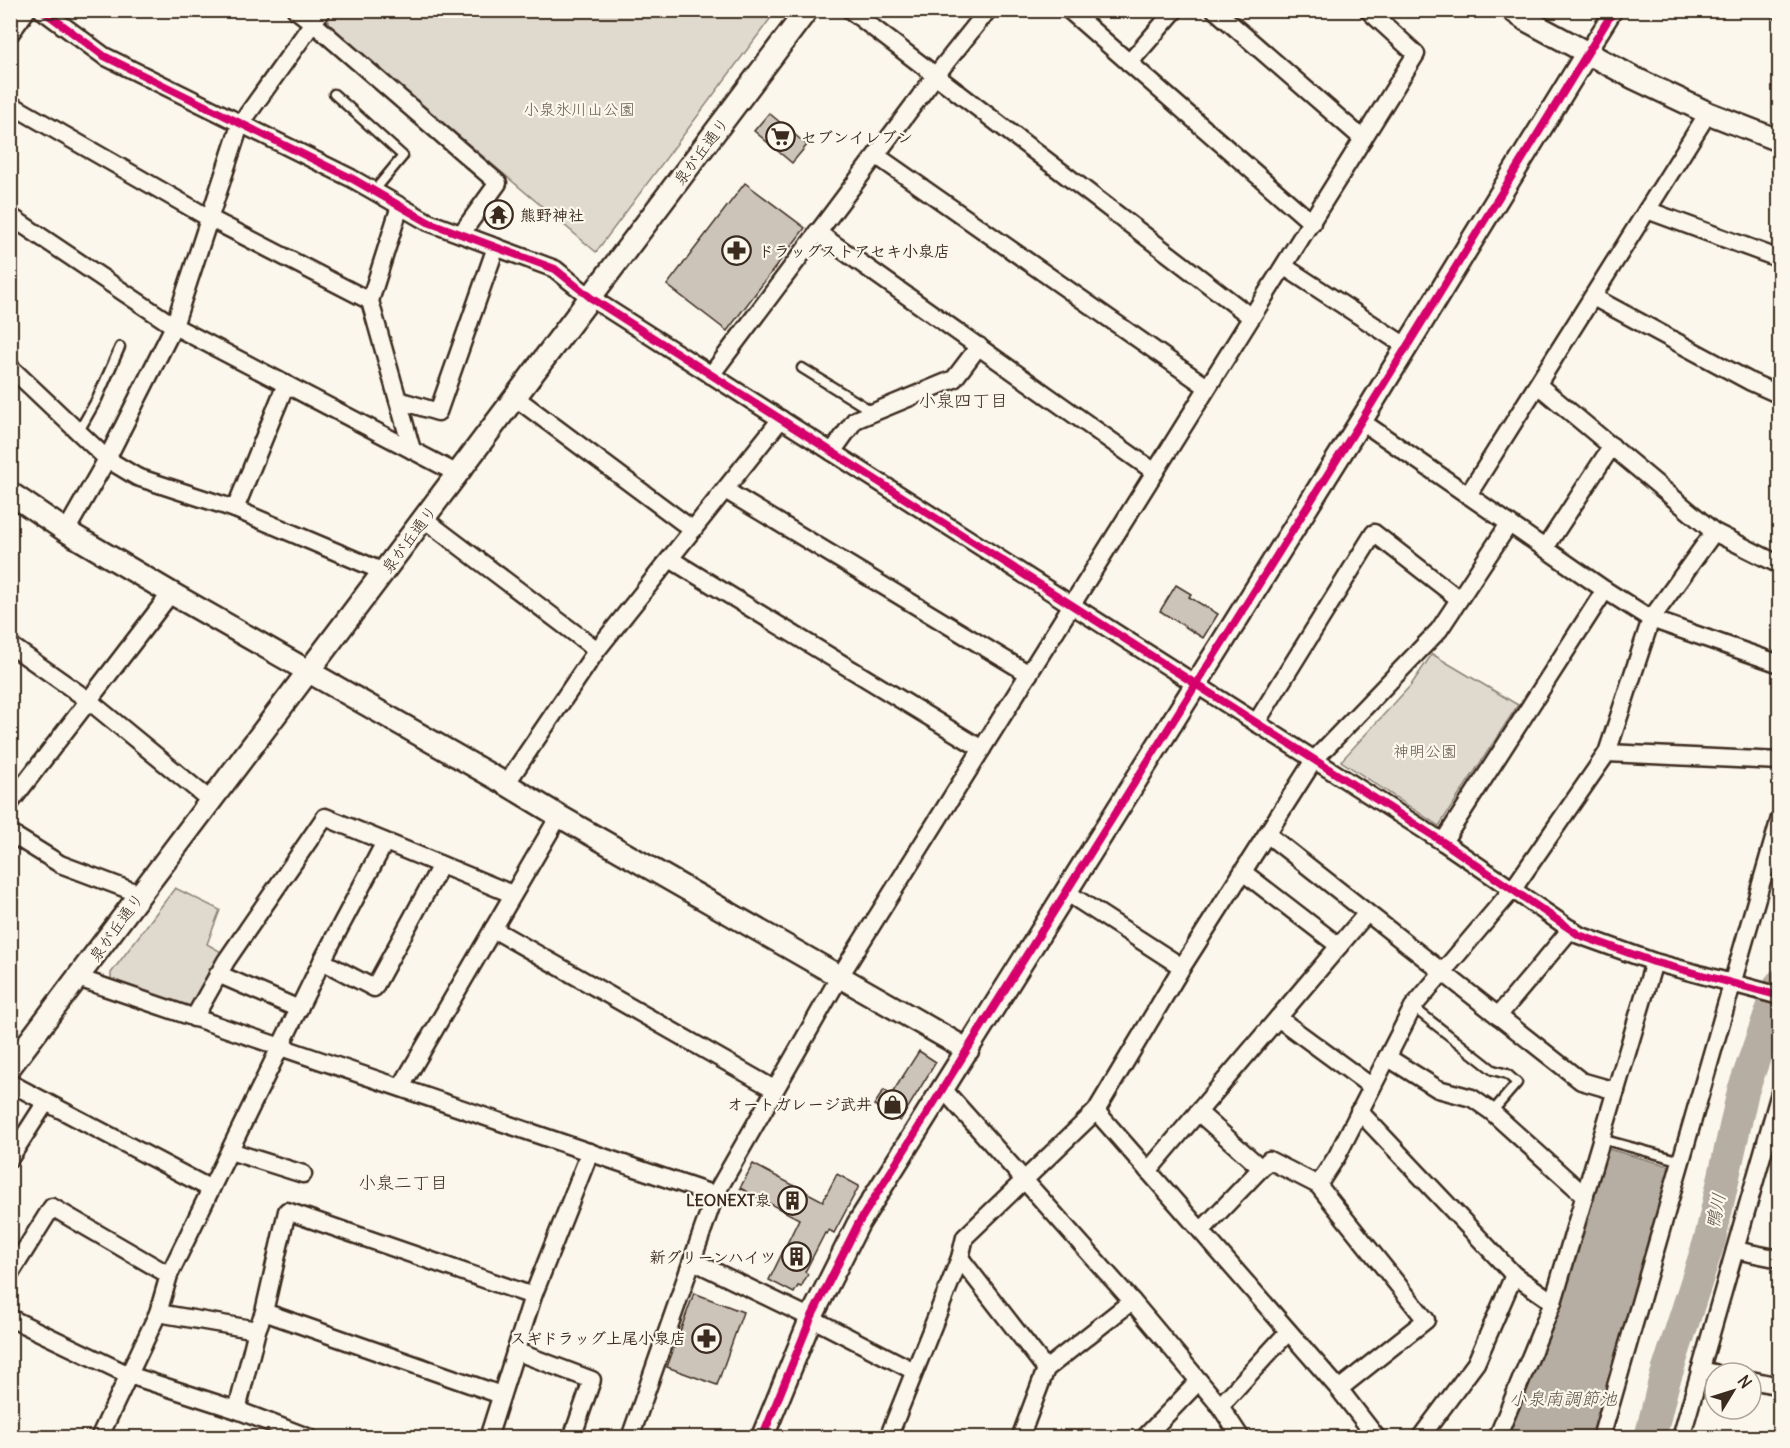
<svg xmlns="http://www.w3.org/2000/svg" width="1790" height="1448" viewBox="0 0 1790 1448" font-family="Delius,'Klee One',sans-serif">
<rect width="100%" height="100%" fill="#fbf7ec"/>
<filter id="ink" filterUnits="userSpaceOnUse"><feTurbulence type="fractalNoise" baseFrequency=".0167" numOctaves="2"/><feDisplacementMap in="SourceGraphic" scale="12" xChannelSelector="R" yChannelSelector="G"/><feConvolveMatrix kernelMatrix="1 2 1 2 8 2 1 2 1" color-interpolation-filters="sRGB"/></filter>
<g filter="url(#ink)">
<!-- green -->
<g fill="#dfd9ce" stroke="#8d8276" stroke-width="1.5">
<polygon points="334,10 776,10 776,11 596,252 330,27 328,17"/>
<polygon points="1432,654 1518,705 1439,826 1341,761 1411,685"/>
<polygon points="175,888 220,910 207,944 223,953 194,1006 188,1007 111,981 111,973"/>
</g>
<!-- water -->
<polygon fill="#b6aea2" stroke="#85796d" stroke-width="1.5" points="1608,1149 1670,1166 1592,1437 1506,1438 1561,1306"/>
<g fill="none" stroke-linecap="round" stroke-linejoin="round">
<!-- river -->
<polyline stroke="#b6aea2" stroke-width="32" points="1650,1438 1663,1385 1710,1239 1743,1091 1780,985"/>
</g>
<!-- building -->
<g fill="#ccc4b9" stroke="#3b2a1e" stroke-width="1.5">
<polygon points="769,113 807,145 792,163 754,131"/>
<polygon points="745,183 805,228 727,331 667,285"/>
<polygon points="1176,585 1191,594 1189,597 1218,614 1203,638 1160,611"/>
<polygon points="919,1051 936,1062 900,1121 874,1105 884,1090 891,1095"/>
<polygon points="753,1164 823,1201 837,1174 859,1186 834,1233 829,1230 827,1234 825,1233 805,1272 808,1274 801,1287 798,1286 794,1293 769,1280 799,1219 740,1188"/>
<polygon points="694,1293 743,1312 717,1385 667,1367"/>
</g>
<g fill="none" stroke-linecap="round" stroke-linejoin="round">
<defs>
<g id="service">
<polyline points="334,94 403,156 374,191"/>
<polyline points="802,368 873,412"/>
<polyline points="79,431 97,399 120,347"/>
<polyline points="1413,1007 1493,1070 1507,1074 1517,1083 1492,1112"/>
<polyline points="1601,1139 1682,1161"/>
</g>
<g id="minor">
<polyline points="42,10 104,56 351,178 428,222 555,269 591,298 1443,842 1579,935 1654,962 1780,996"/>
<polyline points="296,10 313,23 498,183 461,234"/>
<polyline points="850,10 1251,317"/>
<polyline points="1069,10 1312,223"/>
<polyline points="1215,10 1363,139"/>
<polyline points="1779,10 1780,11"/>
<polyline points="10,34 27,10"/>
<polyline points="1587,53 1614,10"/>
<polyline points="1129,63 1175,10"/>
<polyline points="10,104 209,218 370,301"/>
<polyline points="877,156 1207,387"/>
<polyline points="400,206 370,301 412,450"/>
<polyline points="1647,210 1780,259"/>
<polyline points="10,216 174,326 458,474"/>
<polyline points="817,232 1155,472"/>
<polyline points="1285,267 1407,347"/>
<polyline points="1593,297 1751,382 1780,395"/>
<polyline points="10,367 107,459 137,477 235,509 384,572"/>
<polyline points="711,375 936,75 988,10"/>
<polyline points="1538,385 1714,532 1780,565"/>
<polyline points="516,398 693,530"/>
<polyline points="398,400 438,412 496,247"/>
<polyline points="1361,421 1605,590 1651,619 1780,664"/>
<polyline points="832,452 855,420 954,379 979,346"/>
<polyline points="725,490 1029,674"/>
<polyline points="1468,495 1708,113"/>
<polyline points="235,509 286,384"/>
<polyline points="424,519 597,650"/>
<polyline points="66,531 107,459 174,326 240,125 322,10"/>
<polyline points="1545,548 1612,446"/>
<polyline points="670,559 982,749"/>
<polyline points="10,645 88,700 211,801"/>
<polyline points="1256,723 1374,533 1459,599"/>
<polyline points="1607,753 1780,761"/>
<polyline points="506,784 597,650 781,419"/>
<polyline points="10,803 171,593"/>
<polyline points="10,833 60,864 140,894"/>
<polyline points="1267,834 1581,1081 1616,1091"/>
<polyline points="385,842 322,961 374,988 441,865"/>
<polyline points="1443,842 1605,590"/>
<polyline points="1243,872 1339,946"/>
<polyline points="1066,892 1182,967"/>
<polyline points="493,929 774,1089"/>
<polyline points="218,974 299,1009"/>
<polyline points="78,978 715,1195"/>
<polyline points="1498,1016 1571,929"/>
<polyline points="194,1018 226,961 325,817 512,894"/>
<polyline points="1278,1018 1372,1087"/>
<polyline points="1387,1057 1438,1089 1472,1098 1492,1112 1585,1196"/>
<polyline points="10,1083 211,1189"/>
<polyline points="401,1087 559,816"/>
<polyline points="943,1089 1132,1301 1220,1406 1241,1438"/>
<polyline points="1096,1111 1339,1389 1377,1438"/>
<polyline points="1359,1111 1514,1275 1553,1302"/>
<polyline points="1198,1112 1261,1168"/>
<polyline points="230,1151 303,1174"/>
<polyline points="10,1158 46,1102"/>
<polyline points="1148,1171 1367,913"/>
<polyline points="1318,1185 1337,1156 1413,1007 1513,889 1607,753 1651,619 1714,532"/>
<polyline points="1201,1231 1269,1160 1318,1185 1426,1320 1339,1389"/>
<polyline points="1735,1250 1780,1259"/>
<polyline points="960,1258 1046,1369"/>
<polyline points="693,1261 811,1318 914,1371"/>
<polyline points="10,1274 52,1207 169,1275"/>
<polyline points="264,1312 501,1395"/>
<polyline points="158,1313 257,1330"/>
<polyline points="10,1318 129,1375 237,1410 310,1438"/>
<polyline points="515,1351 592,1380 572,1438"/>
<polyline points="1700,1370 1715,1373"/>
<polyline points="1751,1380 1780,1386"/>
<polyline points="1220,1406 1288,1332"/>
<polyline points="237,1410 257,1330 264,1312 287,1211 533,1296"/>
<polyline points="99,1438 158,1313 169,1275 322,961"/>
<polyline points="488,1438 533,1296 590,1152"/>
<polyline points="630,1438 715,1195 840,976 1416,54 1368,10"/>
<polyline points="888,1438 960,1258 965,1237 1096,1111 1182,967 1314,760 1439,630 1509,524"/>
<polyline points="1020,1438 1046,1369 1132,1301"/>
<polyline points="1144,1438 1199,1381"/>
<polyline points="1420,1438 1476,1363 1514,1275"/>
<polyline points="1497,1438 1553,1302 1654,962"/>
<polyline points="1601,1438 1780,818"/>
<polyline points="1681,1438 1780,1093"/>
</g>
<g id="tertiary">
<polyline points="1512,10 1526,20 1634,78 1708,113 1780,141"/>
<polyline points="10,493 66,531 171,593 506,784 559,816 968,1050"/>
<polyline points="10,1067 807,10"/>
<polyline points="762,1438 811,1318 858,1224 1361,421 1587,53"/>
</g>
</defs>
<!-- service casing -->
<use href="#service" stroke="#3b2a1e" stroke-width="13"/>
<!-- minor casing -->
<use href="#minor" stroke="#3b2a1e" stroke-width="21"/>
<!-- tertiary casing -->
<use href="#tertiary" stroke="#3b2a1e" stroke-width="26"/>
<!-- service -->
<use href="#service" stroke="#fbf7ec" stroke-width="8"/>
<!-- minor -->
<use href="#minor" stroke="#fbf7ec" stroke-width="16"/>
<!-- tertiary -->
<use href="#tertiary" stroke="#fbf7ec" stroke-width="21"/>
<defs>
<g id="cycleway">
<polyline points="42,10 104,56 351,178 428,222 555,269 591,298 1443,842 1579,935 1654,962 1780,996"/>
<polyline points="762,1438 811,1318 858,1224 1361,421 1614,10"/>
</g>
</defs>
<!-- cycleway casing -->
<use href="#cycleway" stroke="#fbf7ec" stroke-width="11"/>
<!-- cycleway -->
<use href="#cycleway" stroke="#d6006c" stroke-width="8"/>
</g>
</g>
<!-- icons -->
<defs>
<symbol id="supermarket-ring" viewBox="-11 -11 22 22"><circle r="9.5" fill="#fbf7ec" stroke="#3b2a1e" stroke-width="1.5"/><path d="M-6-5.5h2.5l.6 2H6L4.5 2H-2.5L-4.4-4H-6ZM-1.5 3.2a1.3 1.3 0 1 0 .1 0ZM3 3.2a1.3 1.3 0 1 0 .1 0Z" fill="#3b2a1e"/></symbol>
<symbol id="temple-ring" viewBox="-11 -11 22 22"><circle r="9.5" fill="#fbf7ec" stroke="#3b2a1e" stroke-width="1.5"/><path d="M0-6L5-2H3V0L6.5 2.5H4V6H1.5V3h-3V6H-4V2.5H-6.5L-3 0V-2H-5Z" fill="#3b2a1e"/></symbol>
<symbol id="pharmacy-ring" viewBox="-11 -11 22 22"><circle r="9.5" fill="#fbf7ec" stroke="#3b2a1e" stroke-width="1.5"/><path d="M-2-6h4v4h4v4h-4v4h-4v-4h-4v-4h4Z" fill="#3b2a1e"/></symbol>
<symbol id="shop-ring" viewBox="-11 -11 22 22"><circle r="9.5" fill="#fbf7ec" stroke="#3b2a1e" stroke-width="1.5"/><path d="M-5-2.5h2.3a2.7 3.5 0 0 1 5.4 0H5L5.5 6h-11ZM-1.5-2.5h3a1.5 2.3 0 0 0-3 0Z" fill="#3b2a1e"/></symbol>
<symbol id="building-ring" viewBox="-11 -11 22 22"><circle r="9.5" fill="#fbf7ec" stroke="#3b2a1e" stroke-width="1.5"/><path d="M-4-6H4V6H1V3H-1V6H-4ZM-2.5-4.3h1.7v1.8h-1.7ZM.8-4.3h1.7v1.8H.8ZM-2.5-1h1.7V.8h-1.7ZM.8-1h1.7V.8H.8Z" fill="#3b2a1e"/></symbol>
</defs>
<g fill-rule="evenodd">
<use href="#supermarket-ring" x="764" y="120" width="33" height="33"/>
<use href="#temple-ring" x="482" y="198" width="33" height="33"/>
<use href="#pharmacy-ring" x="720" y="234" width="33" height="33"/>
<use href="#shop-ring" x="876" y="1088" width="33" height="33"/>
<use href="#building-ring" x="776" y="1184" width="33" height="33"/>
<use href="#building-ring" x="780" y="1240" width="33" height="33"/>
<use href="#pharmacy-ring" x="690" y="1322" width="33" height="33"/>
</g>
<g text-anchor="middle" stroke-width="4.5" stroke-linejoin="round" paint-order="stroke">
<!-- park labels -->
<g font-size="16" fill="#64564a" stroke="#fbf7ec">
<text x="579" y="115">小泉氷川山公園</text>
<text x="1425" y="757">神明公園</text>
</g>
<!-- poi labels -->
<g font-size="16" font-weight="bold" fill="#3b2a1e" stroke="#fbf7ec" text-anchor="end">
<text x="801" y="143" text-anchor="start">セブンイレブン</text>
<text x="520" y="221" text-anchor="start">熊野神社</text>
<text x="758" y="257" text-anchor="start">ドラッグストアセキ小泉店</text>
<text x="872" y="1110">オートガレージ武井</text>
<text x="771" y="1206">LEONEXT泉</text>
<text x="776" y="1263">新グリーンハイツ</text>
<text x="686" y="1344">スギドラッグ上尾小泉店</text>
</g>
<!-- street labels -->
<g font-size="16" fill="#3b2a1e" stroke="#fbf7ec">
<text transform="translate(701 151) rotate(-53)" y="6">泉が丘通り</text>
<text transform="translate(409 539) rotate(-53)" y="6">泉が丘通り</text>
<text transform="translate(116 927) rotate(-54)" y="6">泉が丘通り</text>
</g>
<!-- neighbourhood labels -->
<g font-size="18" fill="#3b2a1e" stroke="#fbf7ec">
<text x="963" y="407">小泉四丁目</text>
<text x="403" y="1189">小泉二丁目</text>
</g>
<!-- water labels -->
<g font-size="18" font-style="italic" fill="#605246" stroke="#fbf7ec">
<text transform="translate(1716 1211) rotate(-78)" y="6">鴨川</text>
<text x="1563" y="1405">小泉南調節池</text>
</g>
</g>
<!-- margin -->
<rect width="1790" height="1448" fill="none" stroke="#fbf7ec" stroke-width="36"/>
<rect x="18" y="18" width="1754" height="1412" fill="none" stroke="#3b2a1e" stroke-width="2" filter="url(#ink)"/>
<!-- north arrow -->
<g transform="translate(1733 1391) rotate(52)"><circle r="28" fill="#fbf7ec" stroke="#aea59a" stroke-width="1.5"/>
<path d="M0-4.5L10 22L0 15L-10 22Z" fill="#3b2a1e"/>
<text y="-9" font-size="16" font-weight="bold" text-anchor="middle" fill="#3b2a1e">N</text>
</g>
</svg>
